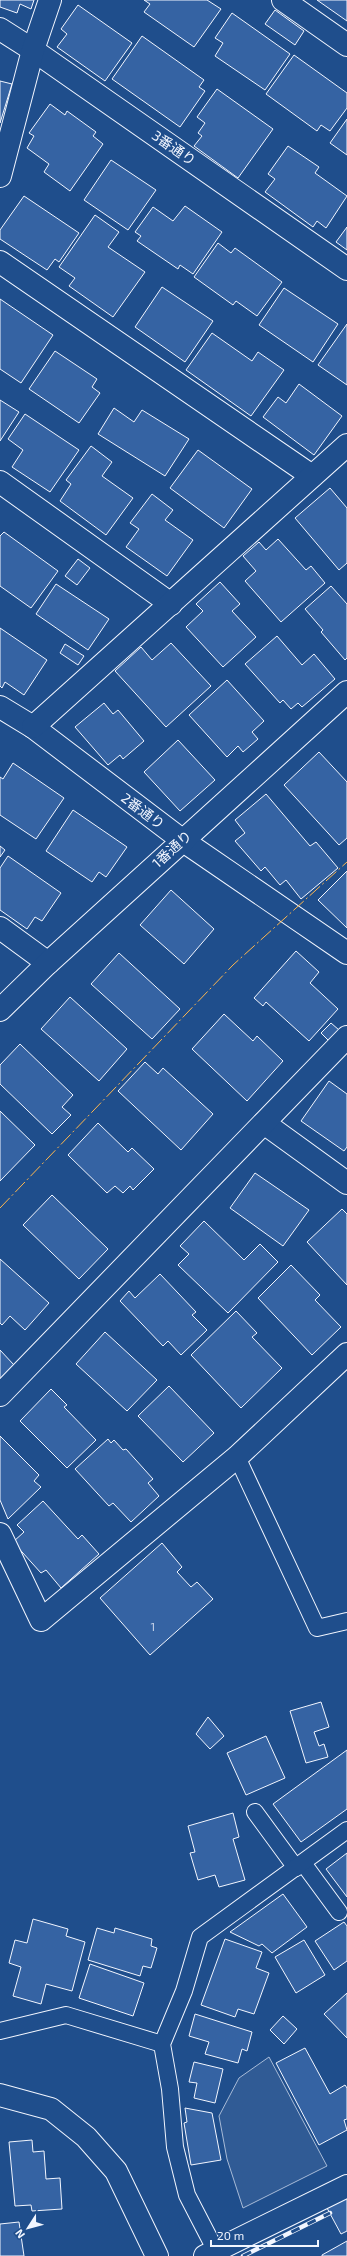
<svg xmlns="http://www.w3.org/2000/svg" width="347" height="2256" viewBox="0 0 347 2256" font-family="'Exo 2','Noto Sans JP',sans-serif">
<rect width="100%" height="100%" fill="#1f4e8c"/>
<!-- parking -->
<polygon fill="#305b95" stroke="#a8bbd7" points="269,2057 327,2166 243,2208 227,2159 219,2116 239,2078"/>
<!-- building -->
<g fill="#3563a3" stroke="#f2f6ff">
<polygon points="0,0 34,0 31,9 20,4 17,13 0,7"/>
<polygon points="144,0 207,0 221,9 194,47 144,12 150,4"/>
<polygon points="317,0 347,0 347,21"/>
<polygon points="78,5 132,43 105,81 57,47 67,34 61,29"/>
<polygon points="275,10 304,31 295,45 265,24"/>
<polygon points="232,13 290,54 265,90 215,56 223,43 215,38"/>
<polygon points="142,36 204,80 199,87 205,91 180,127 112,79"/>
<polygon points="294,55 347,93 347,108 330,131 321,125 317,131 266,94"/>
<polygon points="0,81 12,84 0,123"/>
<polygon points="217,89 273,129 238,178 194,146 202,136 198,133 205,123 197,117"/>
<polygon points="50,104 65,115 67,111 96,132 93,136 103,144 70,191 44,172 49,164 27,148 34,136 29,133"/>
<polygon points="347,119 347,155 330,143"/>
<polygon points="288,146 319,167 315,173 347,196 326,228 317,221 313,227 265,192 275,179 268,174"/>
<polygon points="111,160 156,190 128,230 84,200"/>
<polygon points="24,196 79,233 59,262 55,259 47,270 0,239 0,230"/>
<polygon points="185,206 222,232 193,274 180,265 178,269 137,241 141,236 135,232 153,207 173,221"/>
<polygon points="95,215 119,232 108,247 145,272 113,317 69,286 75,278 59,267"/>
<polygon points="347,227 347,250 336,242"/>
<polygon points="218,243 231,253 235,248 282,282 257,316 236,301 233,305 194,277"/>
<polygon points="162,287 213,321 185,362 135,327"/>
<polygon points="284,288 338,324 313,362 259,325"/>
<polygon points="0,299 53,335 21,383 0,369"/>
<polygon points="347,324 347,385 318,365"/>
<polygon points="212,333 252,361 258,352 284,370 251,416 186,370"/>
<polygon points="55,351 97,379 92,387 100,393 79,423 29,389"/>
<polygon points="299,384 342,416 314,455 263,417 278,397 286,403"/>
<polygon points="0,400 19,412 0,441"/>
<polygon points="114,408 134,422 142,410 189,439 165,476 98,434"/>
<polygon points="25,414 79,450 50,492 12,467 23,450 8,439"/>
<polygon points="91,446 112,462 102,476 133,498 106,535 60,501 71,484 66,480"/>
<polygon points="198,450 252,489 224,528 170,488"/>
<polygon points="330,488 347,508 347,563 339,570 295,518"/>
<polygon points="152,494 173,510 165,520 193,540 167,576 126,547 139,529 130,523"/>
<polygon points="4,532 58,571 31,608 0,586 0,536"/>
<polygon points="278,539 306,570 311,566 325,583 281,622 245,581 256,571 243,556 259,542 266,550"/>
<polygon points="78,559 90,568 77,585 65,576"/>
<polygon points="220,582 240,604 232,611 256,637 223,667 186,627 203,611 196,604"/>
<polygon points="56,584 109,619 88,650 36,614"/>
<polygon points="331,586 347,604 347,658 345,660 321,632 323,630 305,609"/>
<polygon points="0,628 47,660 24,695 5,682 2,688 0,686"/>
<polygon points="277,636 302,665 314,654 335,679 302,707 298,703 291,709 283,700 280,703 245,664"/>
<polygon points="171,643 211,686 166,727 115,671 141,647 152,660"/>
<polygon points="65,644 84,656 78,665 60,653"/>
<polygon points="227,680 264,721 252,732 258,739 243,752 238,746 227,757 189,715"/>
<polygon points="104,703 113,714 118,710 144,741 123,759 120,755 108,765 75,727"/>
<polygon points="178,740 215,780 180,811 144,772"/>
<polygon points="319,752 347,782 347,838 339,845 284,785"/>
<polygon points="13,763 64,798 36,839 0,815 0,777 3,779"/>
<polygon points="266,794 310,846 316,842 338,868 301,899 286,880 280,885 265,867 261,871 235,841 245,833 235,820"/>
<polygon points="73,810 127,847 106,877 99,872 92,882 46,851"/>
<polygon points="0,846 5,850 0,857"/>
<polygon points="8,856 61,893 42,921 35,917 27,929 0,910 0,868"/>
<polygon points="347,871 347,928 318,900"/>
<polygon points="171,890 214,929 184,964 140,925"/>
<polygon points="296,951 319,972 310,983 338,1009 309,1041 266,1002 263,1006 254,998"/>
<polygon points="119,953 180,1009 152,1039 91,984"/>
<polygon points="70,997 127,1049 99,1081 41,1029"/>
<polygon points="224,1014 253,1041 257,1036 283,1061 247,1101 192,1049"/>
<polygon points="331,1023 339,1030 329,1041 321,1033"/>
<polygon points="20,1044 73,1095 62,1107 71,1115 52,1134 0,1084 0,1065"/>
<polygon points="145,1062 158,1074 163,1068 213,1114 181,1150 118,1091"/>
<polygon points="329,1081 347,1094 347,1147 344,1151 301,1121"/>
<polygon points="0,1111 35,1145 0,1181"/>
<polygon points="98,1123 128,1152 132,1148 154,1169 133,1190 130,1186 123,1193 115,1186 107,1193 68,1155"/>
<polygon points="255,1173 309,1210 283,1246 230,1208"/>
<polygon points="52,1195 108,1249 79,1279 23,1225"/>
<polygon points="342,1209 347,1214 347,1285 307,1242"/>
<polygon points="204,1221 244,1260 260,1244 278,1262 228,1313 178,1265 189,1254 180,1246"/>
<polygon points="0,1259 49,1303 25,1330 10,1316 2,1325 0,1323"/>
<polygon points="291,1265 320,1295 315,1300 341,1327 312,1355 258,1298"/>
<polygon points="160,1274 196,1312 192,1315 207,1330 181,1355 168,1341 163,1346 120,1301 129,1291 135,1298"/>
<polygon points="236,1311 257,1333 252,1337 282,1368 241,1408 191,1355"/>
<polygon points="105,1332 157,1380 127,1411 76,1364"/>
<polygon points="0,1350 14,1365 0,1379"/>
<polygon points="169,1386 214,1433 183,1462 138,1416"/>
<polygon points="51,1389 67,1405 64,1407 96,1440 67,1468 20,1421"/>
<polygon points="0,1436 39,1475 34,1481 41,1487 8,1519 0,1500"/>
<polygon points="108,1439 111,1443 114,1440 123,1450 126,1449 153,1479 148,1483 159,1496 131,1522 113,1503 109,1506 75,1469"/>
<polygon points="43,1501 78,1539 82,1535 99,1554 61,1588 46,1570 41,1573 13,1542 24,1532 17,1525"/>
<polygon points="162,1543 182,1567 177,1572 191,1587 197,1582 213,1599 150,1655 100,1598"/>
<polygon points="321,1702 329,1727 314,1732 319,1746 324,1744 328,1757 306,1763 290,1711"/>
<polygon points="208,1717 224,1736 210,1749 196,1734"/>
<polygon points="266,1736 285,1778 246,1795 227,1753"/>
<polygon points="347,1750 347,1809 301,1842 273,1804"/>
<polygon points="233,1813 239,1837 233,1839 245,1880 219,1887 215,1875 198,1880 190,1853 195,1852 188,1826"/>
<polygon points="347,1853 347,1897 326,1869"/>
<polygon points="283,1894 307,1927 272,1953 262,1944 259,1946 230,1932"/>
<polygon points="33,1919 68,1929 66,1936 85,1942 72,1991 46,1984 41,2004 13,1996 21,1967 9,1963 15,1940 27,1943"/>
<polygon points="344,1922 347,1926 347,1961 334,1970 315,1941"/>
<polygon points="97,1928 114,1933 115,1928 152,1939 151,1946 157,1948 151,1968 143,1966 140,1976 88,1960"/>
<polygon points="225,1939 262,1952 256,1968 269,1973 254,2014 238,2009 235,2017 201,2005"/>
<polygon points="304,1940 325,1975 296,1993 275,1957"/>
<polygon points="90,1964 144,1983 133,2016 79,1998"/>
<polygon points="347,1993 347,2038 324,2014"/>
<polygon points="195,2014 252,2032 247,2051 242,2049 238,2063 205,2054 209,2042 189,2036"/>
<polygon points="283,2016 297,2029 284,2044 270,2030"/>
<polygon points="305,2048 330,2094 345,2085 347,2088 347,2119 344,2120 347,2130 319,2145 276,2063"/>
<polygon points="194,2062 223,2069 215,2103 194,2098 197,2083 189,2082"/>
<polygon points="185,2108 212,2113 221,2160 191,2165 184,2123 187,2122"/>
<polygon points="32,2140 33,2152 44,2151 46,2179 60,2178 62,2209 32,2211 31,2205 15,2206 9,2142"/>
<polygon points="347,2198 347,2231 341,2234 327,2208"/>
<polygon points="19,2222 24,2256 0,2256 0,2224"/>
<polygon points="347,2241 347,2256 322,2256 322,2255"/>
</g>
<g fill="none" stroke-linecap="round" stroke-linejoin="round">
<defs>
<g id="service">
<polyline points="237,1457 317,1628 347,1621"/>
<polyline points="255,1812 296,1868"/>
<polyline points="303,1863 339,1912"/>
<polyline points="0,2031 66,2015 162,2044"/>
<polyline points="216,2251 187,2195 175,2147 170,2089 162,2044 184,1991 200,1937 347,1830"/>
</g>
<g id="minor">
<polyline points="283,0 347,45"/>
<polyline points="0,29 33,50 347,269"/>
<polyline points="0,176 33,50 50,0"/>
<polyline points="0,262 312,476"/>
<polyline points="0,482 171,604"/>
<polyline points="0,707 33,727 182,840 347,953"/>
<polyline points="33,727 347,445"/>
<polyline points="0,928 48,963"/>
<polyline points="0,1010 48,963 347,692"/>
<polyline points="264,1123 347,1183"/>
<polyline points="0,1395 347,1037"/>
<polyline points="0,1534 41,1620 237,1457 347,1354"/>
</g>
<g id="tertiary">
<polyline points="0,2095 51,2109 86,2137 116,2171 157,2256"/>
<polyline points="205,2256 347,2186"/>
</g>
</defs>
<!-- service casing -->
<use href="#service" stroke="#f2f6ff" stroke-width="18"/>
<!-- minor casing -->
<use href="#minor" stroke="#f2f6ff" stroke-width="24"/>
<!-- tertiary casing -->
<use href="#tertiary" stroke="#f2f6ff" stroke-width="24"/>
<!-- service -->
<use href="#service" stroke="#1f4e8c" stroke-width="16"/>
<!-- minor -->
<use href="#minor" stroke="#1f4e8c" stroke-width="22"/>
<!-- tertiary -->
<use href="#tertiary" stroke="#1f4e8c" stroke-width="22"/>
<defs>
<polyline id="rail" points="243,2256 330,2213"/>
</defs>
<!-- rail casing -->
<use href="#rail" stroke="#f2f6ff" stroke-width="4.5"/>
<!-- rail -->
<use href="#rail" stroke="#1f4e8c" stroke-width="3" stroke-dasharray="9" stroke-linecap="butt"/>
<!-- power -->
<polyline stroke="#ffb74d" stroke-width="1" stroke-dasharray="14 3 2 3" stroke-linecap="butt" points="0,1208 233,965 347,862"/>
</g>
<g text-anchor="middle" stroke-width="3" stroke-linejoin="round" paint-order="stroke">
<!-- number labels -->
<g font-size="12" fill="#c3d1e8">
<text x="153" y="1631">1</text>
</g>
<!-- street labels -->
<g font-size="14" fill="#f2f6ff" stroke="#1f4e8c">
<text transform="translate(174 148) rotate(35)" y="5">3番通り</text>
<text transform="translate(143 811) rotate(37)" y="5">2番通り</text>
<text transform="translate(172 849) rotate(-42)" y="5">1番通り</text>
</g>
</g>
<!-- north arrow -->
<g transform="translate(28 2228) rotate(234)" stroke="#1f4e8c" stroke-width="3" paint-order="stroke">
<path d="M0-3L7 15L0 10L-7 15Z" fill="#f2f6ff"/>
<text y="-6" font-size="11" font-weight="bold" text-anchor="middle" fill="#f2f6ff">N</text>
</g>
<!-- scale -->
<path d="M211 2240v6h107v-6" fill="none" stroke="#f2f6ff" stroke-width="2"/>
<text x="217" y="2240" font-size="12" fill="#f2f6ff" stroke="#1f4e8c" stroke-width="3" paint-order="stroke">20 m</text>
</svg>
